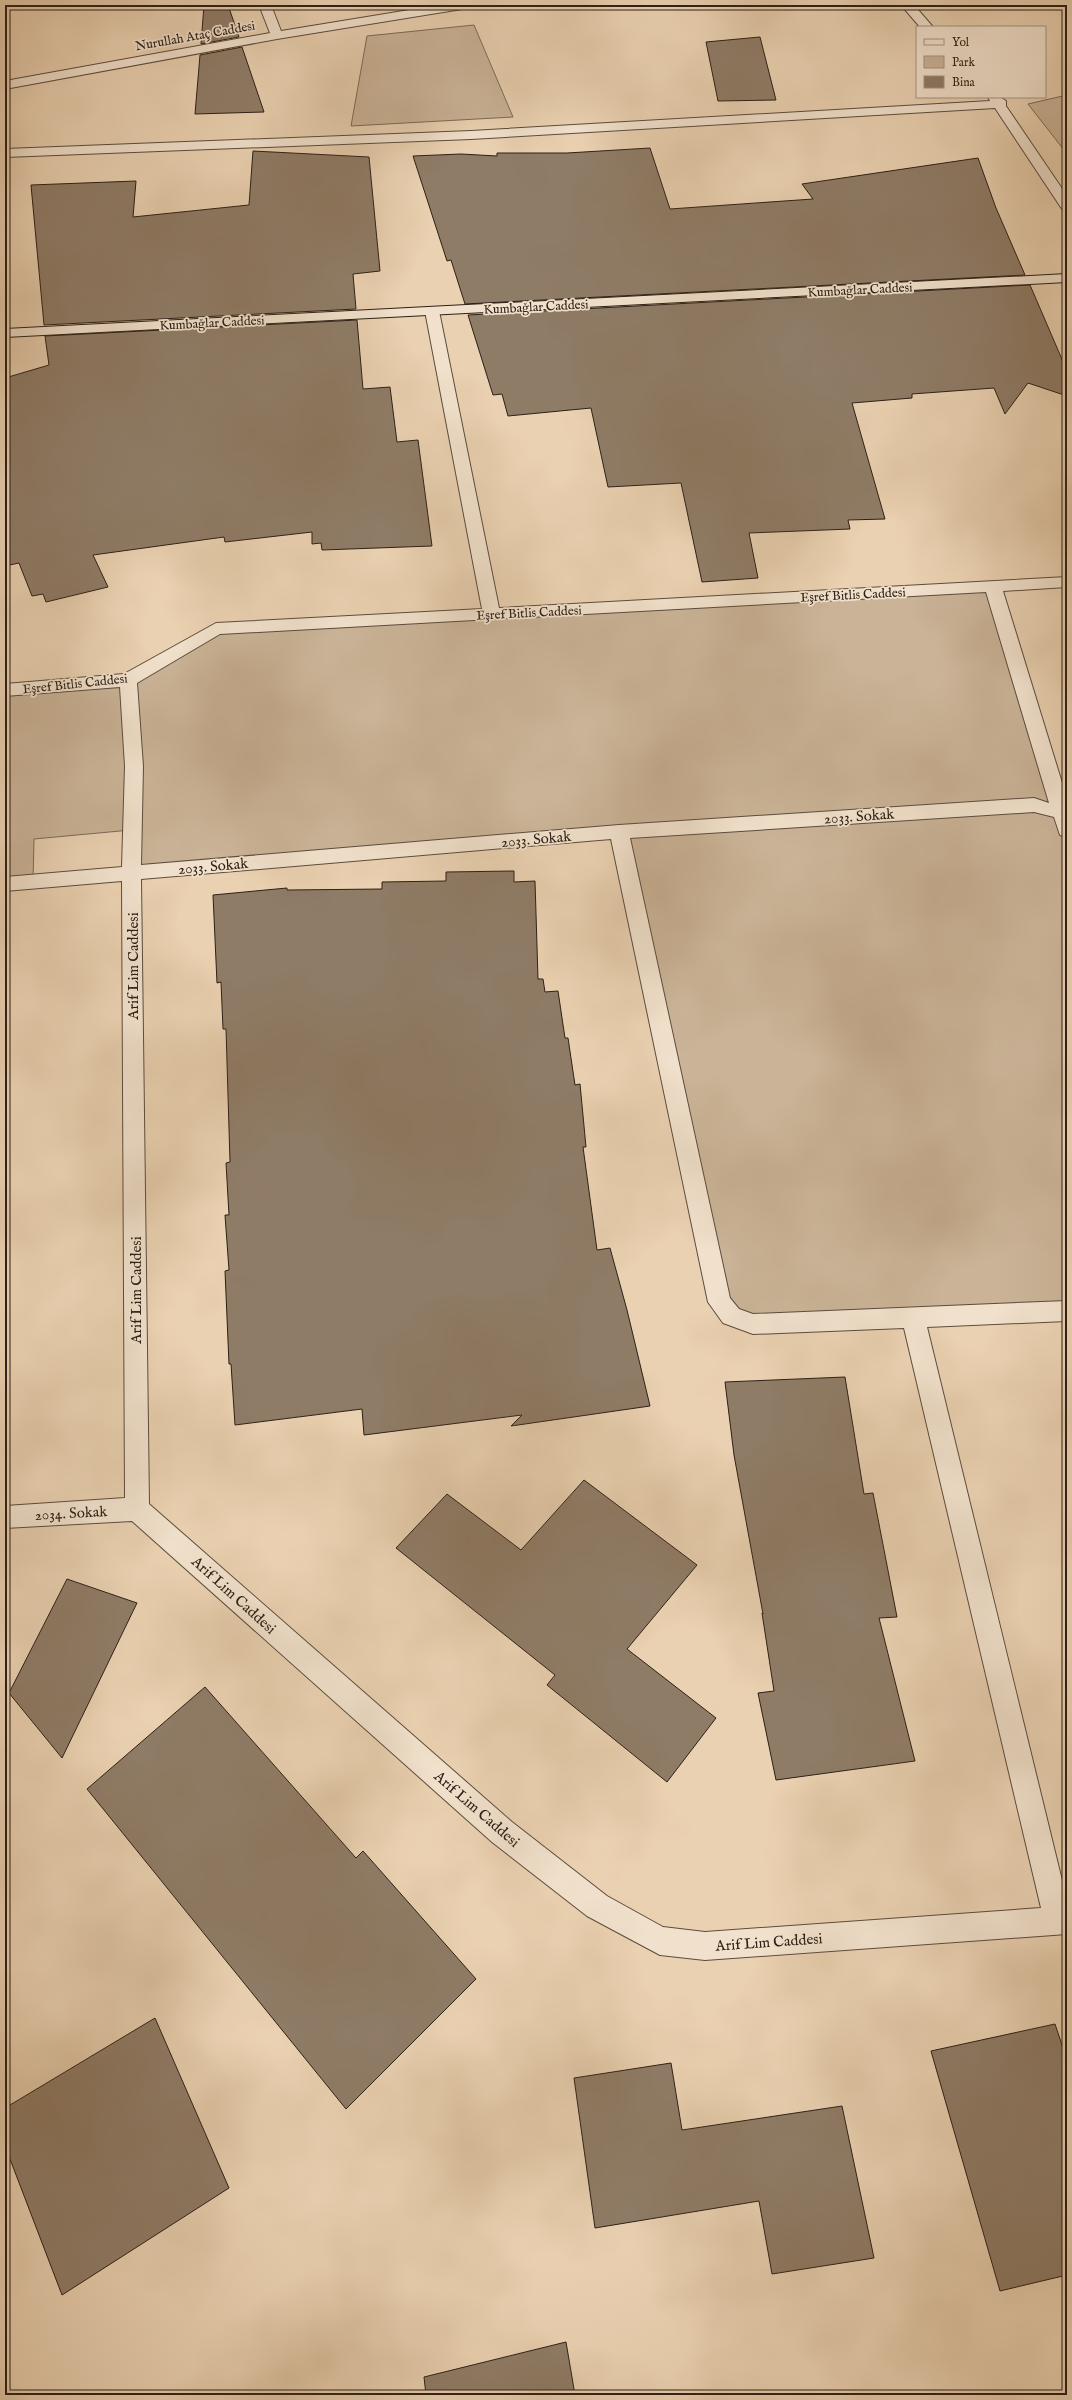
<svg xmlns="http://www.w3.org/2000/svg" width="1072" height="2400" viewBox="0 0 1072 2400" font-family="'IM FELL English',serif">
<rect width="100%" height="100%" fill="#ead1b1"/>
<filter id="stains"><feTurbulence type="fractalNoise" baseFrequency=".005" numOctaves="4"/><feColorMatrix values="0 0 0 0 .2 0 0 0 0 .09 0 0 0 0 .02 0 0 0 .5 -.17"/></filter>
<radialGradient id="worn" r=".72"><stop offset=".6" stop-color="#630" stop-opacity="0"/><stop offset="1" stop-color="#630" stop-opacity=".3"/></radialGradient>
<!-- green -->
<g fill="#cab397" stroke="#7c6a57">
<polygon points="474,25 513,117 351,126 367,36"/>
<polygon points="1067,95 1067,150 1064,150 1028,104"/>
<polygon points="993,586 1067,830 1067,1311 731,1316 619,832 132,872 131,830 34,839 33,882 5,884 5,690 128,680 216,629"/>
</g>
<!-- building -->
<g fill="#8f7c67" stroke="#2d2017">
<polygon points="204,5 228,5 239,37 201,44"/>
<polygon points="760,37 776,100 718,101 706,42"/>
<polygon points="242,47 264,112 195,114 200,55"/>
<polygon points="650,148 670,209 813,199 802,184 978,158 996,208 1025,275 465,304 451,260 447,261 413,156 461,154 497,156 497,153 567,153"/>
<polygon points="253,151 369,157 380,271 353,274 356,309 44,325 31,185 136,181 133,217 249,205"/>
<polygon points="1030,285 1067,371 1067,396 1028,383 1005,414 994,388 912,394 912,398 852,403 885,519 848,520 850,529 749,533 758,578 702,582 681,483 608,487 591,408 508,416 502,394 493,395 468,315"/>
<polygon points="357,320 363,389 390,387 397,442 418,440 432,546 322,550 321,543 312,544 312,532 225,542 224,537 93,555 108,587 46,602 43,594 32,596 19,563 5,566 5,378 49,365 45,336"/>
<polygon points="514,871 514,882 535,881 538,979 543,979 545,992 558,991 565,1038 568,1038 575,1085 580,1084 586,1147 583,1147 597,1250 610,1248 627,1310 650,1406 511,1426 522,1415 364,1435 362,1409 235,1425 231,1364 229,1364 225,1271 229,1270 225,1215 229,1215 226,1163 230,1162 226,1029 223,1029 221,982 217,983 213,895 287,888 287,890 382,889 382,882 446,881 446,872"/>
<polygon points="845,1377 864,1494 873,1493 897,1617 879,1618 915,1761 776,1780 758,1693 774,1691 762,1613 763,1614 734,1455 725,1382"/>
<polygon points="584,1480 697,1565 627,1649 716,1718 667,1782 547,1685 555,1675 396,1548 447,1494 521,1550"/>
<polygon points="67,1579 137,1603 62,1758 9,1693"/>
<polygon points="205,1687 356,1858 363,1851 476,1979 346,2109 87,1789"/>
<polygon points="155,2018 229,2188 62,2295 5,2146 5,2108"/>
<polygon points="1055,2024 1067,2060 1067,2275 1000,2291 931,2051"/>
<polygon points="671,2063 682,2130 842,2106 874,2258 772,2274 759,2201 595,2228 574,2078"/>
<polygon points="566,2342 575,2395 426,2395 424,2377"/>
</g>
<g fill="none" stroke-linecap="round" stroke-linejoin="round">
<defs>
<g id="minor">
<polygon points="259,5 271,5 281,31 440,5 468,5 462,9 277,39 5,89 5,81 270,33"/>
<polygon points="901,5 914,5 933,27 920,27"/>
<polygon points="988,97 1000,97 1006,101 1006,106 1067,196 1067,210 1062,209 995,108 471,139 5,157 5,149 471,131 990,101"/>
<path d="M432,307l7,4 60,297 568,-31v10l-64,4 64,208v38l-7,-2 -6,-18 -20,-5 -404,26 100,460 9,11 14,5 314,-13v20l-140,6 140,574v33l-362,26 -45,-5 -73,-39 -95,-74 -360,-321 -127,7v-22l120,-8 -3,-617 -117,10v-14l117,-10 3,-101 -5,-79 -115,9v-12l119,-10 92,-51 266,-14 -57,-298zM986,592l63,211 -15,-5 -415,27 -478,40 2,-99 -6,-83 83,-49zM611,839l97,463 15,21 30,11 151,-6 137,580 -336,24 -42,-5 -56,-31 -95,-74 -363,-318 -8,-625z"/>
</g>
<polygon id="secondary" points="1067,274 1067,282 5,337 5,329"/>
</defs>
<!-- minor casing -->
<use href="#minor" stroke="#5c4c3e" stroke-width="2"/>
<!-- secondary casing -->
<use href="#secondary" stroke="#2d2017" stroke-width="2"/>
<!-- minor -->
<use href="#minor" fill="#f1e1cc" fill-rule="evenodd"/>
<!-- secondary -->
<use href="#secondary" fill="#f1e1cc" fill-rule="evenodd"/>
</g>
<g text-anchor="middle" stroke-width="3.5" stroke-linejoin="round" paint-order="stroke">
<!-- far-street labels -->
<g font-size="13" fill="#2d2017" stroke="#f1e1cc">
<text transform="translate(195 35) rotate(-10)" y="5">Nurullah Ataç Caddesi</text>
<text transform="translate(860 289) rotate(-3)" y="5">Kumbağlar Caddesi</text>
<text transform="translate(536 306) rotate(-3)" y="5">Kumbağlar Caddesi</text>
<text transform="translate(212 322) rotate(-3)" y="5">Kumbağlar Caddesi</text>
<text transform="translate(853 594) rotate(-3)" y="5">Eşref Bitlis Caddesi</text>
<text transform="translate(529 612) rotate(-3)" y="5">Eşref Bitlis Caddesi</text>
<text transform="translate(75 683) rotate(-6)" y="5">Eşref Bitlis Caddesi</text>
</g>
<!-- street labels -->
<g font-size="15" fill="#2d2017" stroke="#f1e1cc">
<text transform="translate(859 816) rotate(-4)" y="5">2033. Sokak</text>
<text transform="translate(536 839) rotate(-5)" y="5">2033. Sokak</text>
<text transform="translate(213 866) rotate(-5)" y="5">2033. Sokak</text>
<text transform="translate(133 966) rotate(-90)" y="5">Arif Lim Caddesi</text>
<text transform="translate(136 1290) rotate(-90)" y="5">Arif Lim Caddesi</text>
<text transform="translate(71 1513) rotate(-3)" y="5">2034. Sokak</text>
<text transform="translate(234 1595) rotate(42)" y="5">Arif Lim Caddesi</text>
<text transform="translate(477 1809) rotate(41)" y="5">Arif Lim Caddesi</text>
<text transform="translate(769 1942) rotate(-4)" y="5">Arif Lim Caddesi</text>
</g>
</g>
<!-- margin -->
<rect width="1072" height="2400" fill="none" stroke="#ead1b1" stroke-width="20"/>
<rect x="6" y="6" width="1060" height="2388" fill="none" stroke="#2d2017" stroke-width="2"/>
<rect x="10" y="10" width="1052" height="2380" fill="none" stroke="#2d2017"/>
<!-- legend -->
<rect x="916" y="26" width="130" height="72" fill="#f1e1cc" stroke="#a39484"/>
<rect x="924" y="39" width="20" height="6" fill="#f1e1cc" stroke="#a39484"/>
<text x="952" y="46" font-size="12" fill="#2d2017">Yol</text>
<rect x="924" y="56" width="20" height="12" fill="#cab397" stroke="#a39484"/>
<text x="952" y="66" font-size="12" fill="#2d2017">Park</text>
<rect x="924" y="76" width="20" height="12" fill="#8f7c67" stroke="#a39484"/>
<text x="952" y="86" font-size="12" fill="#2d2017">Bina</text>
<rect width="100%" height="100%" filter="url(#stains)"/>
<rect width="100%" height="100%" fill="url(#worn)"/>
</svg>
